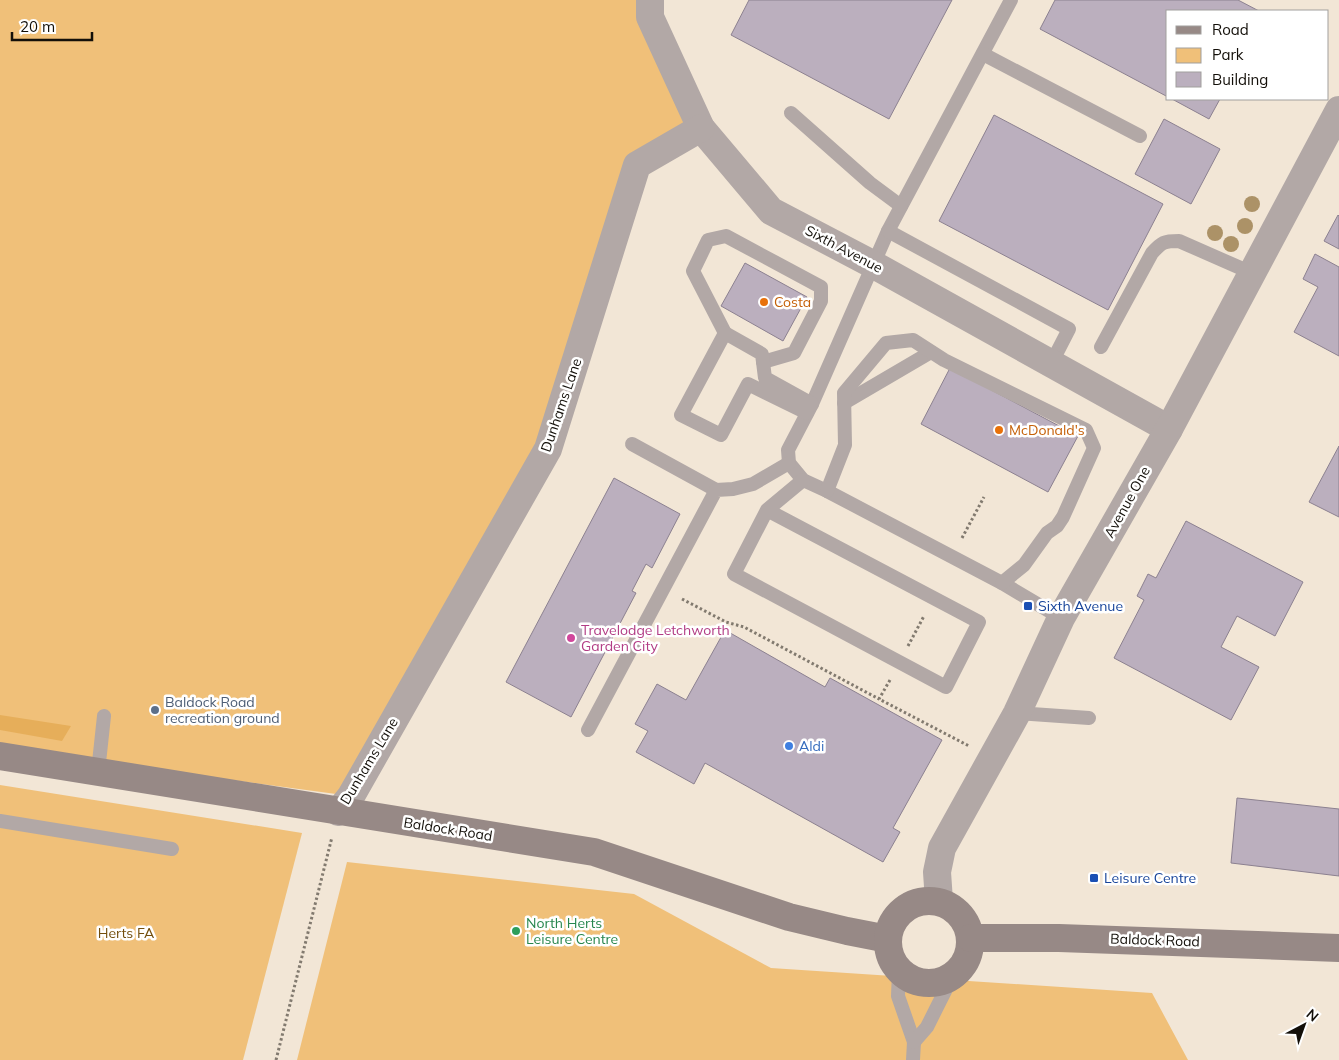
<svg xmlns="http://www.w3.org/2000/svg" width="1339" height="1060" viewBox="0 0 1339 1060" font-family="Mulish,sans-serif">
<rect width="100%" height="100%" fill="#f2e6d6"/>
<!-- green -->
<g fill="#f0c079">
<polygon points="0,0 650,0 701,128 637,165 548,449 351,796 0,749"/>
<polygon points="0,785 302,833 243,1060 0,1060"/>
<polygon points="347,862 634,894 771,968 1152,993 1188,1060 297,1060"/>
</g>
<!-- forest -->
<polygon fill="#e6ae5a" points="0,715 71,726 62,741 0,730"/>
<!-- building -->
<g fill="#bbafbe" stroke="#8c8190">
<polygon points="749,0 952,0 889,119 731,35"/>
<polygon points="1055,0 1238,0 1259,11 1168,11 1168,97 1040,29"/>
<polygon points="1172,99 1220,99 1209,119"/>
<polygon points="994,115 1163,204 1108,310 939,221"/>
<polygon points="1164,119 1220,149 1191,204 1135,174"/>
<polygon points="1338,215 1339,216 1339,249 1324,241"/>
<polygon points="1315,254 1339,267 1339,356 1294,332 1318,287 1303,279"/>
<polygon points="745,263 807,297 783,341 721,306"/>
<polygon points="950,368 1078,436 1048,492 921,424"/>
<polygon points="1339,446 1339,517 1309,502"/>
<polygon points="614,478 680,514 652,568 646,564 632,591 636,593 571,717 506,682"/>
<polygon points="1186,521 1303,582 1275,636 1237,616 1221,647 1259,667 1231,720 1114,658 1144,600 1137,596 1148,574 1156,578"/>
<polygon points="725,630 825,687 830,678 942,740 893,828 900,832 883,862 705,763 694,784 636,752 648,731 635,724 657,684 686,700"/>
<polygon points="1237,798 1339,809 1339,876 1231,863"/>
</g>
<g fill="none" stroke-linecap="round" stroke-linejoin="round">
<!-- path -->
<g stroke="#827a6f" stroke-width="3" stroke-dasharray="2.5 2.5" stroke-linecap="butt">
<polyline points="962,538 984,497"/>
<polyline points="682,599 726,622 744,627 879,699"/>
<polyline points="908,646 924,616"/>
<polyline points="890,680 879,699 969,746"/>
<polyline points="276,1060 332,837"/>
</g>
<!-- lane -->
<g stroke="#b2a8a6" stroke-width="14">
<polyline points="1011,0 888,231 812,404 788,450 789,463 803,480 827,491 1002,583 1061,618"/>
<polyline points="983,54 1140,136"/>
<polyline points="791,113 870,183 901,206"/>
<polyline points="888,231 1069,329 1051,364"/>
<polyline points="725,333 693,271 708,240 726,236 821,287 821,301 794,353 763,362"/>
<path d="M1101,347l51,-94c10,-11 12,-12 27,-12l73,32"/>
<polyline points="844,403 931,352"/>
<polyline points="807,413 748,384 721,435 681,415 725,333 762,354 765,378 812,404"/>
<polyline points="632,444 716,490"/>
<polyline points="827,491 845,445 844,393 886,343 913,340 944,360 1086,430 1094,448 1063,517 1057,526 1047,533 1024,565 1002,583"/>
<polyline points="767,510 979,622 946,687 734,574 767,510 803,480"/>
<polyline points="1017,713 1089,718"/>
<polyline points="588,730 716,490 733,489 753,484 789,463"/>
<polyline points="98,772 104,716"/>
<polyline points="0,821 172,849"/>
<polyline points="899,971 898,996 914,1042 913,1060"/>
<polyline points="914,1042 927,1027 952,977"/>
</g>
<!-- street -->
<g stroke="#b2a8a6" stroke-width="28">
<polyline points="650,0 650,17 701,128 771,211 874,265 1169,429"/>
<polyline points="338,812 351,796 548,449 637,165 701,128"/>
<polyline points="939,901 937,872 942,848 1017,713 1061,618 1169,429 1339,110"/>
</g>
<!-- secondary -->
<g stroke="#978986" stroke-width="28">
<polyline points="0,756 594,852 789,917 847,931 888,939"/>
<circle cx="929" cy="942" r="41"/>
<polyline points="971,938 1059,938 1339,948"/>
</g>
</g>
<!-- trees -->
<g fill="#ac9267">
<circle cx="1252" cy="204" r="8"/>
<circle cx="1245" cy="226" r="8"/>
<circle cx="1215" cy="233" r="8"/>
<circle cx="1231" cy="244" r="8"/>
</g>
<!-- markers -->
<g fill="#e8710a" stroke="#fff" stroke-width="2">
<circle cx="764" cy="302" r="5"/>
<circle cx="999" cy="430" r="5"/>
</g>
<g fill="#1a4fb4" stroke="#fff" stroke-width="2">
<rect x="1023" y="601" width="10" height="10" rx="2.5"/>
<rect x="1089" y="873" width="10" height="10" rx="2.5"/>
</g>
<circle fill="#d1479c" stroke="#fff" stroke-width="2" cx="571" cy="638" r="5"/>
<circle fill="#5c6f8a" stroke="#fff" stroke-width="2" cx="155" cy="710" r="5"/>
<circle fill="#3f7fe0" stroke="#fff" stroke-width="2" cx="789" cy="746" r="5"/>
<circle fill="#2e9e5b" stroke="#fff" stroke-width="2" cx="516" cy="931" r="5"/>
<g text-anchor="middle" stroke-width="5" stroke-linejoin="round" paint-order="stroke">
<!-- street labels -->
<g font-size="14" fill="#130f09" stroke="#fff">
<text transform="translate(844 249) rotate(28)" y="5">Sixth Avenue</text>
<text transform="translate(561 405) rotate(-71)" y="5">Dunhams Lane</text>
<text transform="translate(1127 502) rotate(-61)" y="5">Avenue One</text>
<text transform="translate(369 761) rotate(-59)" y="5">Dunhams Lane</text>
<text transform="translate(448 829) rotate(9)" y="5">Baldock Road</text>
<text transform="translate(1155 940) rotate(2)" y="5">Baldock Road</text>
</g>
<!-- food labels -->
<g font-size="14" fill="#c56008" stroke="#fff" text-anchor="start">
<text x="774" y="307">Costa</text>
<text x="1009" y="435">McDonald's</text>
</g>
<!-- transit labels -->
<g font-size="14" fill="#164399" stroke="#fff" text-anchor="start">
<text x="1038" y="611">Sixth Avenue</text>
<text x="1104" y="883">Leisure Centre</text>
</g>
<!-- hotel labels -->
<g font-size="14" fill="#b23c85" stroke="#fff" text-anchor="start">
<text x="581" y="635">Travelodge Letchworth<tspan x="581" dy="16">Garden City</tspan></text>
</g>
<!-- service labels -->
<g font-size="14" fill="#4e5e75" stroke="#fff" text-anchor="start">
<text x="165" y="707">Baldock Road<tspan x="165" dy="16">recreation ground</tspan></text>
</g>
<!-- shop labels -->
<g font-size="14" fill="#366cbe" stroke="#fff" text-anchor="start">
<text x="799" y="751">Aldi</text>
</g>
<!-- leisure labels -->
<g font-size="14" fill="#27864d" stroke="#fff" text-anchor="start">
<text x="526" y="928">North Herts<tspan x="526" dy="16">Leisure Centre</tspan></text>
</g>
<!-- park labels -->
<g font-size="14" fill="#734e0c" stroke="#fff">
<text x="126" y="938">Herts FA</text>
</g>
</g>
<!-- legend -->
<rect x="1166" y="10" width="162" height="90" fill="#ffffff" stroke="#a19f9d"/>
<rect x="1176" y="26" width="25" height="8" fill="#978986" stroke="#a19f9d"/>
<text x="1212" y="35" font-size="15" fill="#130f09">Road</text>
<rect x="1176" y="48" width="25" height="15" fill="#f0c079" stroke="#a19f9d"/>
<text x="1212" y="60" font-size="15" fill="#130f09">Park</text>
<rect x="1176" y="72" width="25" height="15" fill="#bbafbe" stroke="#a19f9d"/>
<text x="1212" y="85" font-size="15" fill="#130f09">Building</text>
<!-- north arrow -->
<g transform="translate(1304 1025) rotate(41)" stroke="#ffffff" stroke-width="4" paint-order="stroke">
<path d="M0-4L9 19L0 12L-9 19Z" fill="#130f09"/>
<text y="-8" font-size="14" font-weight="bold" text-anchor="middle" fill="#130f09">N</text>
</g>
<!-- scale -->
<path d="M12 32v8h80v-8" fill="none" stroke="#130f09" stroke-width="2.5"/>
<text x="20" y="32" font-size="15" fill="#130f09" stroke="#ffffff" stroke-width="4" paint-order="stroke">20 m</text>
</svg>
